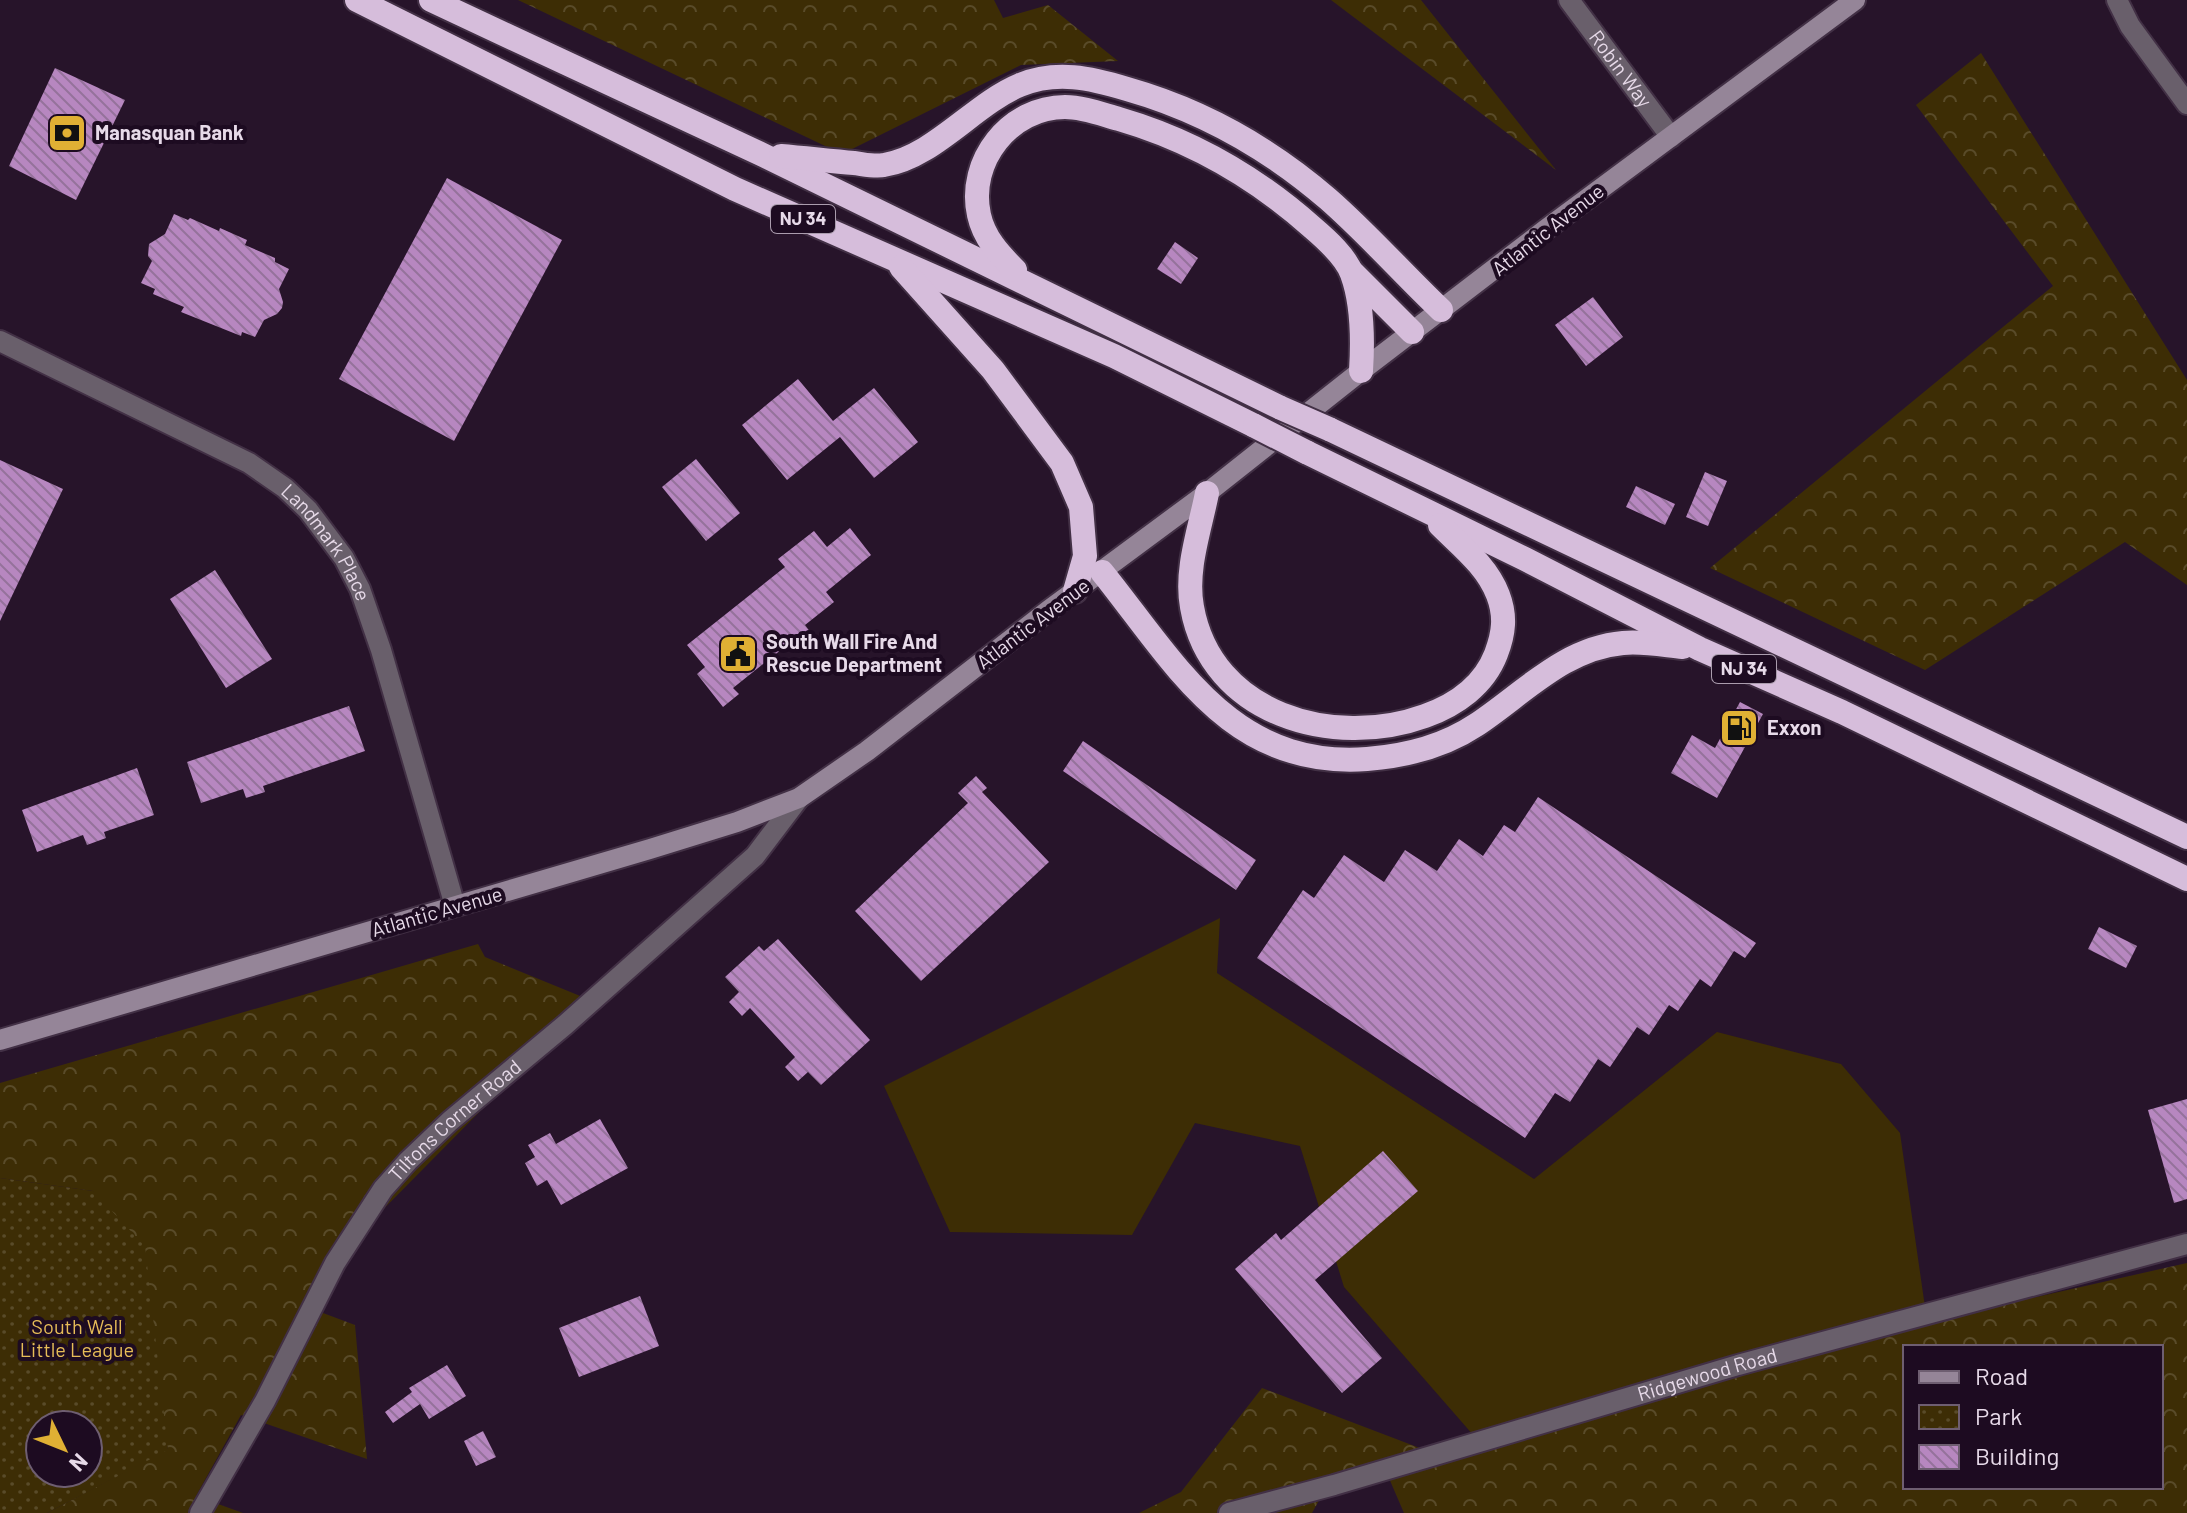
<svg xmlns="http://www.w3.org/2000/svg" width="2187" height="1513" viewBox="0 0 2187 1513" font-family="Barlow,sans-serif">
<defs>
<pattern id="forest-crowns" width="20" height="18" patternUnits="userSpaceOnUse" patternTransform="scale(2)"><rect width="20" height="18" fill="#3d2d05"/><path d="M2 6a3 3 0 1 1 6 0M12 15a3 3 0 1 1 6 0" fill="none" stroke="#594b29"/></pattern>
<pattern id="park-dots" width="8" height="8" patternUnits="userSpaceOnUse" patternTransform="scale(2)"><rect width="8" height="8" fill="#3d2d05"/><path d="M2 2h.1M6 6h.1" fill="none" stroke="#594b29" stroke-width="1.8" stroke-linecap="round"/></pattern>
<pattern id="building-back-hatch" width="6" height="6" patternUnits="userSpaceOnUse" patternTransform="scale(2)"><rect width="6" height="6" fill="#b787c0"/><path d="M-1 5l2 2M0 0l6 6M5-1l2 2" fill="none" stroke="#95729b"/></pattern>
</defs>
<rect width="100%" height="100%" fill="#27142a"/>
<!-- green -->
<polygon fill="#3d2d05" points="1220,918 1217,973 1534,1179 1717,1032 1841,1064 1900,1133 1925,1307 1474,1436 1344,1287 1300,1146 1195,1123 1132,1235 950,1232 884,1086"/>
<!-- forest -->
<g fill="url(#forest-crowns)" fill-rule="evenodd">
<polygon points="518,0 994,0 1003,18 1048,5 1118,61 1021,65 842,154"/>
<polygon points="1331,0 1421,0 1556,170"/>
<polygon points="1981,53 2187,380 2187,585 2125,542 1925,670 1710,568 2053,286 1916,105"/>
<polygon points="478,944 485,957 590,1000 345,1248 315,1310 355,1325 367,1459 241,1415 196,1496 243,1513 47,1513 168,1449 93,1191 0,1178 0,1083"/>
<path d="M2187,1263v250h-783l-22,-51 -50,15 -20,36h-173l42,-21 81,-104 163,62 505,-129zM1905,1347h256v140h-256z"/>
</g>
<!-- park -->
<path fill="url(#park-dots)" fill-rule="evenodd" d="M0,1178l93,13 52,55 23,204 -121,63h-47zM40,1425h48v48h-48z"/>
<!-- building -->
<g fill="url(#building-back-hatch)">
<polygon points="55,68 125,100 76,200 9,166"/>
<polygon points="447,178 562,240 454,441 339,379"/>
<polygon points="174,214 188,220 190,218 219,231 220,228 247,240 245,245 275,258 275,262 289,269 279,289 283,302 282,308 277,314 264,320 255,337 242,332 241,336 181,312 184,307 153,294 155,289 141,283 152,261 148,256 149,244 165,234"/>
<polygon points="1175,242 1198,258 1181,284 1157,269"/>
<polygon points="1593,297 1623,337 1586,366 1555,325"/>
<polygon points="798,379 833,421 874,388 918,442 874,478 840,437 787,480 742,425"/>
<polygon points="696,459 740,513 706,541 662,487"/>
<polygon points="0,460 63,489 0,621"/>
<polygon points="1705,472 1727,481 1708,526 1686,517"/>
<polygon points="1636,486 1675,504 1665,525 1626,507"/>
<polygon points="850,528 871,555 826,592 834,602 805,625 814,637 799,649 792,641 733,688 739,694 723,707 697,674 705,667 687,645 785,567 778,559 814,531 827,547"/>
<polygon points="215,570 272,659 226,688 170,599"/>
<polygon points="1740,702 1763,714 1717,798 1671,773 1692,735 1715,748"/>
<polygon points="349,706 365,751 263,786 265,792 246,798 243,789 201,803 187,762"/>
<polygon points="1083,741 1256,860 1236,890 1063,771"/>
<polygon points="137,768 154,815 104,832 106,838 87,845 83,835 37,852 22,810"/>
<polygon points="976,776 987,788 982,792 1049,862 921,981 855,911 968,803 958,793"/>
<polygon points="1538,797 1756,943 1745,958 1734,951 1711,987 1700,979 1678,1011 1669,1005 1649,1035 1637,1027 1610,1067 1598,1059 1570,1102 1555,1093 1525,1138 1257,958 1303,890 1314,898 1344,855 1384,882 1405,850 1437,871 1459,839 1483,856 1504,825 1515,832"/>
<polygon points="2099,927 2137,946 2126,968 2088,949"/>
<polygon points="778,939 870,1040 821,1085 808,1072 798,1081 785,1067 795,1057 750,1008 742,1016 729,1002 739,992 725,977 759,946 764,951"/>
<polygon points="2187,1099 2187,1199 2174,1203 2148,1110"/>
<polygon points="600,1119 628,1168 561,1205 547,1180 537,1186 525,1163 535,1157 528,1145 550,1133 556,1144"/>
<polygon points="1383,1151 1418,1191 1315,1280 1382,1358 1342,1393 1235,1269 1276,1233 1281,1240"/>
<polygon points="640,1296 659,1346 579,1377 559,1328"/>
<polygon points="447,1365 466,1396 429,1419 420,1404 393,1423 385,1412 412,1392 409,1388"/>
<polygon points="483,1431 496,1457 476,1466 464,1441"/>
</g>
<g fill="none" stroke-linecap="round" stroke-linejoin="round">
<defs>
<g id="street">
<path id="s1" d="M1569,0l102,137"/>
<polyline points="2117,0 2130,26 2187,104"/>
<path id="s2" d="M0,341l249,122 36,25 23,22 36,48 16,31 21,61 74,256"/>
<path id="s3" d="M200,1513l65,-112 70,-138 48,-74 25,-28 42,-40 115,-96 190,-169 44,-58"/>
<path id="s4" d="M1229,1513l105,-28 404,-120 449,-121"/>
</g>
<polyline id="secondary" points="0,1040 650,849 737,822 799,798 867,751 1049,610 1207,493 1361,371 1545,230 1855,0"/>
<g id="highway">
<polyline points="357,0 735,189 1114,356 1255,426"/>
<polyline points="431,0 763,155 1281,408"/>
<path d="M781,156c24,2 49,5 73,7 9,1 21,4 30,2 50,-8 90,-61 136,-80 36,-15 71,-7 107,4 74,21 143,60 201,110 40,35 75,75 113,111"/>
<polyline points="901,267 993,370 1062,463 1081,507 1085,556 1075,591"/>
<path d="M1015,270c-16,-16 -31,-32 -36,-55 -12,-54 31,-108 86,-108 18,0 36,7 54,12 72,21 138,59 194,109 14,12 33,29 39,46 11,30 11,66 9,97"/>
<polyline points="1352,272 1412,332"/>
<polyline points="1329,429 2187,837"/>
<polyline points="1306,452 1525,559 1700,649 1842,712 2187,879"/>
<path d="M1207,493c-7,36 -22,77 -15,114 19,108 142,142 233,109 31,-11 59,-31 71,-62 8,-21 10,-38 2,-59 -11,-29 -37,-49 -58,-70"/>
<path d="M1102,572c74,92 129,197 265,187 38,-3 76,-12 109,-34 47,-31 88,-77 147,-82 20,-2 40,2 60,4"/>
</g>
</defs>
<!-- street casing -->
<use href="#street" stroke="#423045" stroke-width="24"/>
<!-- secondary casing -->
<use href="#secondary" stroke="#423045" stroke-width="24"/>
<!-- highway casing -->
<use href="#highway" stroke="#423045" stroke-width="28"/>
<!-- street -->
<use href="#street" stroke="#695f6b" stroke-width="20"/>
<!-- secondary -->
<use href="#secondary" stroke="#958598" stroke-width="20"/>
<!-- highway -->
<use href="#highway" stroke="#d6bddb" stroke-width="24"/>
<defs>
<g id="highway-bridge">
<polyline points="1281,408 1329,429"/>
<polyline points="1255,426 1306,452"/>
</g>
</defs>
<!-- highway-bridge casing -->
<use href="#highway-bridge" stroke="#423045" stroke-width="28" stroke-linecap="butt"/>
<!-- highway-bridge -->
<use href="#highway-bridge" stroke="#d6bddb" stroke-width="24"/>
</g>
<!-- icons -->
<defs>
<symbol id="bank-square" viewBox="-11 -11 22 22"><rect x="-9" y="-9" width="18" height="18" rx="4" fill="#e0b034" stroke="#1d0b21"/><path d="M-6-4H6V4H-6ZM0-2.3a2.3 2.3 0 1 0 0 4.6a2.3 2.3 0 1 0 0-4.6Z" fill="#111"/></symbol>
<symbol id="civic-square" viewBox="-11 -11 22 22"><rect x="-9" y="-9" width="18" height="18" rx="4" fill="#e0b034" stroke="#1d0b21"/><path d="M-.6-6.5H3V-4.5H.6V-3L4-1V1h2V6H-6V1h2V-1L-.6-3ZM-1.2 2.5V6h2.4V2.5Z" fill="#111"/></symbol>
<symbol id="fuel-square" viewBox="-11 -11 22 22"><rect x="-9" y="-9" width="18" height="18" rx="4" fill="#e0b034" stroke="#1d0b21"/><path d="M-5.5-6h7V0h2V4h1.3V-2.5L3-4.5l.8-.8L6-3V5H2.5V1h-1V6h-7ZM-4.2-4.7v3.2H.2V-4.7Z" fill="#111"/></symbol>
</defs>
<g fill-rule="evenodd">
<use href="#bank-square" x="45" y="111" width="44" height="44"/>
<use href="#civic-square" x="716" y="632" width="44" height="44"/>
<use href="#fuel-square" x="1717" y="706" width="44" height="44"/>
</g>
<g text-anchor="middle" stroke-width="8" stroke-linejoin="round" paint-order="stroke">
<!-- shield labels -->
<g fill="#1d0b21" stroke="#aa9cad" stroke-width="2">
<rect x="771" y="205" width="64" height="28" rx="6"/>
<rect x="1712" y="655" width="64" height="28" rx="6"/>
</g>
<g font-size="18" font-weight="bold" fill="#e7dae9">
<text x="803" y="225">NJ 34</text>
<text x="1744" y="675">NJ 34</text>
</g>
<!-- street labels -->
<g font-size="20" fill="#e7dae9" stroke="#1d0b21">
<text dy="7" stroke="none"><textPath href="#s1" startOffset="86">Robin Way</textPath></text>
<text transform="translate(1548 230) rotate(-38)" y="7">Atlantic Avenue</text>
<text dy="7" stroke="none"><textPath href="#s2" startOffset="390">Landmark Place</textPath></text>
<text transform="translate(1033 624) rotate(-37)" y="7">Atlantic Avenue</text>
<text transform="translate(437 912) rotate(-16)" y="7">Atlantic Avenue</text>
<text dy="7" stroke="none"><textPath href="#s3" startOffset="472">Tiltons Corner Road</textPath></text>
<text dy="7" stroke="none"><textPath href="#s4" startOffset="498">Ridgewood Road</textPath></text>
</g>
<!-- poi labels -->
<g font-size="20" font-weight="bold" fill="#e7dae9" stroke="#1d0b21" text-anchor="start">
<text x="95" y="140">Manasquan Bank</text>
<text x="766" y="649">South Wall Fire And<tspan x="766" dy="23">Rescue Department</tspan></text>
<text x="1767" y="735">Exxon</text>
</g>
<!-- park labels -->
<g font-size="20" fill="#e7bd58" stroke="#1d0b21">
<text x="77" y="1334">South Wall<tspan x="77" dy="23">Little League</tspan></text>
</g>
</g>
<!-- legend -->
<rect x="1903" y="1345" width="260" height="144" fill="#1d0b21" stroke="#6e5e71" stroke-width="2"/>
<rect x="1919" y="1371" width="40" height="12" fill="#958598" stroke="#6e5e71" stroke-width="2"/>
<text x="1975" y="1385" font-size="24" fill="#e7dae9">Road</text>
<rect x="1919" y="1405" width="40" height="24" fill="url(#park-dots)" stroke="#6e5e71" stroke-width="2"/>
<text x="1975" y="1425" font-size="24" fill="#e7dae9">Park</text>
<rect x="1919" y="1445" width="40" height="24" fill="url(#building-back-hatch)" stroke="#6e5e71" stroke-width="2"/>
<text x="1975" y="1465" font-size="24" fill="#e7dae9">Building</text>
<!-- north arrow -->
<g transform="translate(64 1449) rotate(133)"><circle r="38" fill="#1d0b21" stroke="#6e5e71" stroke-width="2"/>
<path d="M0-6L14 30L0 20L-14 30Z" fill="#e0b034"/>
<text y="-12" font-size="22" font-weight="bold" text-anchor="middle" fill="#e7dae9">N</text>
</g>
</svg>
